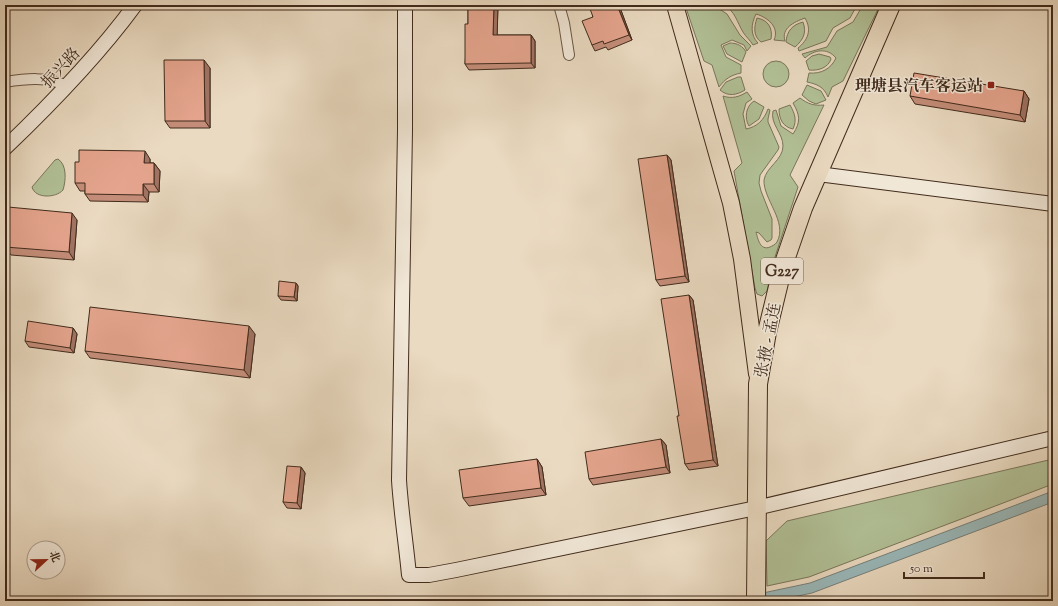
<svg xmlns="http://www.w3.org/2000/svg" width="1058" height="606" viewBox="0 0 1058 606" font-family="'Sorts Mill Goudy','Noto Serif SC',serif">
<rect width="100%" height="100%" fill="#eadac1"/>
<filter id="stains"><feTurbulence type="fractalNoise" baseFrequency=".005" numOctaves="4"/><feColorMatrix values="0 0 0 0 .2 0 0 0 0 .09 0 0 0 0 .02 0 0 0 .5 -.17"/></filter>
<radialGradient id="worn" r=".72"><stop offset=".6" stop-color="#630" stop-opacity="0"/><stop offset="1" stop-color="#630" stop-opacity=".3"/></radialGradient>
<!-- green -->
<g fill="#b2c197" stroke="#7a765a">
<path d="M685,5h25l11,5 6,4 13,21 11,11 -4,5 -3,-6 -12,-5 -11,5 5,12 15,8v8c-10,2 -16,6 -22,14l-7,-22 -8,-4z"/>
<path d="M724,5h133l-7,13 -17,10 -7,13 -27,10 -1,-3c10,-8 14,-18 7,-30 -11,4 -24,10 -20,23l-11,-1c6,-13 -7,-23 -18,-26 -5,10 -6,21 2,29l-5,2c-3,-5 -7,-8 -10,-13 -6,-10 -8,-21 -19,-27z"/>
<path d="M863,5h17l-37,76 -11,6 -4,10c-4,-10 -11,-13 -21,-15l2,-9c12,1 22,-4 27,-15 -9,-11 -22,-8 -31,0l-3,-4 25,-7 10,-16 16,-9z"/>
<path d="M757,18c11,2 16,10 14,21l-10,3c-8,-6 -7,-15 -4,-24z"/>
<path d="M803,22c4,11 0,18 -8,25l-9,-5c1,-11 6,-17 17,-20z"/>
<path d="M730,43c7,0 13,3 16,9l-4,10 -15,-8 -4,-8z"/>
<path d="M819,54l11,3 1,2c-3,9 -13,12 -22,11l-3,-9 6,-5z"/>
<circle cx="776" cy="74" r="13"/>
<path d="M738,77h3l4,13c-8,5 -17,7 -25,0l6,-8z"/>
<polygon points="807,85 821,91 826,100 816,104 809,101 802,95"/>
<path d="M747,92l5,7 -6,4 -3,11 3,15c11,-2 18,-9 22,-20l2,1 -2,9v3l11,25 -1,3 -18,25 -1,8 2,8 11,28v19l-1,2 -4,2 -8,-9 -3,-1c2,7 4,19 14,15 2,-1 5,-2 7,-5 11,-20 -14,-43 -13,-62 2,-13 19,-20 19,-34 0,-13 -13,-22 -10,-35l3,-1 5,16 12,8c8,-12 7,-19 0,-31l7,-5c8,6 14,8 24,7l-34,70 8,12 -25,76 -6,28 -5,5 -5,-2 -2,-6 -21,-117 8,-8 -19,-67c9,3 16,1 24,-4z"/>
<path d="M754,101l10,6 -5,12 -10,7c-5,-8 -3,-20 5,-25z"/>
<path d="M790,105c5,9 7,15 3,24 -10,-2 -14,-10 -14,-20z"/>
<path d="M58,159c9,6 8,21 5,31 -7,8 -28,9 -31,-3l23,-27z"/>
<polygon points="1053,459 1053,484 809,577 767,586 766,541 787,521"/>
</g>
<!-- water -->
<polygon fill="#9ab9bb" stroke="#76807b" points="1053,491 1053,502 812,593 774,601 725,601 810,583"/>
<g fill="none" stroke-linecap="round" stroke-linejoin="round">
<defs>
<g id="street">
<polyline points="559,5 564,23 569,55"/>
<path d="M5,82c19,-3 44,-6 61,4"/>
</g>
<g id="secondary">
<path d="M405,5v125l-6,350c2,32 7,63 10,95h20l27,-5 300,-62 297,-70"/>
<path d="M5,148c46,-44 92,-91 130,-143"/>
<polyline points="818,174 1053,204"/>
</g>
<polyline id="primary" points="675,5 731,203 742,259 757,374"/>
<polyline id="highway" points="756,601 758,384 767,332 783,266 803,208 891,5"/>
</defs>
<!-- street casing -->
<use href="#street" stroke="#6b5745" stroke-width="12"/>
<!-- secondary casing -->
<use href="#secondary" stroke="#412b1c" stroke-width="16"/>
<!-- primary casing -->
<use href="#primary" stroke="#412b1c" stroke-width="18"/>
<!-- highway casing -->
<use href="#highway" stroke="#412b1c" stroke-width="20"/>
<!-- street -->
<use href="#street" stroke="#f1e7d7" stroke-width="10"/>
<!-- secondary -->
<use href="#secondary" stroke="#f1e7d7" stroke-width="14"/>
<!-- primary -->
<use href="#primary" stroke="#eadac1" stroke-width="16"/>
<!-- highway -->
<use href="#highway" stroke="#eadac1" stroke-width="18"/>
</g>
<!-- wall -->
<g fill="#c48d79" stroke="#412b1c">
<polygon points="468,5 513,5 498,5 497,35 531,35 535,41 535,68 469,70 465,64 468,24"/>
<polygon points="591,5 619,5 632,40 608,50 606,47 595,51 592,45 593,17"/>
<polygon points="210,68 210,128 170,128 165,121"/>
<polygon points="1024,91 1029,99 1025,122 915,104 910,96"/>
<polygon points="667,155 671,160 689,282 660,286 656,280"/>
<polygon points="150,159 150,163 154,163 160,171 159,192 149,192 148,202 90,201 85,194 85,191 80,191 75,183"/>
<polygon points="77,220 74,260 11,255 5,247"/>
<polygon points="296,283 298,286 297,301 281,300 278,296"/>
<polygon points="689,295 693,300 718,466 689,470 685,464 679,416"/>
<polygon points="73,328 77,334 74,353 29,347 25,341"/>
<polygon points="255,334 250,378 90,358 85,351"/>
<polygon points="661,439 666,445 670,473 593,485 589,479"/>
<polygon points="537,459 542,467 546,495 469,506 463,498"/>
<polygon points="301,467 305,473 301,509 287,508 283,502"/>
</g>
<!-- shaded-wall -->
<g fill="#a07363" stroke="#412b1c">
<polygon points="494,5 498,5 497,41 493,35"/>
<polygon points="617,5 619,5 632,40 629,35"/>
<polygon points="531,35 535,41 535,68 531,63"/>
<polygon points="204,60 210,68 210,128 205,121"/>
<polygon points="1024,91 1029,99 1025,122 1020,115"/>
<polygon points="145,151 150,159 150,171 144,163"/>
<polygon points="667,155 671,160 689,282 685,276"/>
<polygon points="154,163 160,171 159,192 154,184"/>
<polygon points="143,184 149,192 148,202 143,195"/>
<polygon points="72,213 77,220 74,260 69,252"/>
<polygon points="296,283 298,286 297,301 294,297"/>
<polygon points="689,295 693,300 718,466 713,460"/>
<polygon points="249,326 255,334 250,378 244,370"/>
<polygon points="73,328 77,334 74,353 70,348"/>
<polygon points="661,439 666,445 670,473 666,467"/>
<polygon points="537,459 542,467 546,495 541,488"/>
<polygon points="301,467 305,473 301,509 297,503"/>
</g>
<!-- building -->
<g fill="#e4a48d" stroke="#412b1c">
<polygon points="468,5 494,5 493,35 531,35 531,63 465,64 465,24 468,24"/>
<polygon points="591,5 617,5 629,35 604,44 603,41 592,45 582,21 593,17 589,6"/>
<polygon points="164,60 204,60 205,121 165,121"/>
<polygon points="914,73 1024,91 1020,115 910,96"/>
<polygon points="79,150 145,151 144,163 154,163 154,184 143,184 143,195 85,194 85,183 75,183 75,162 79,162"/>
<polygon points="667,155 685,276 656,280 638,159"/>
<polygon points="8,207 72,213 69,252 5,247"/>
<polygon points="279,281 296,283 294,297 278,296"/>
<polygon points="689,295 713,460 685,464 677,416 679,416 661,299"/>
<polygon points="90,307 249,326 244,370 85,351"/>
<polygon points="28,321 73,328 70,348 25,341"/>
<polygon points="661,439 666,467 589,479 585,452"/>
<polygon points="537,459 541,488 463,498 459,470"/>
<polygon points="287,466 301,467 297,503 283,502"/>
</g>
<!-- markers -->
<rect fill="#8f2418" stroke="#f1e7d7" stroke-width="1.5" x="987" y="81" width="8" height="8" rx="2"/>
<g text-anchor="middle" stroke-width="3" stroke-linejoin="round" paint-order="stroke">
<!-- shield labels -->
<rect fill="#f1e7d7" stroke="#766354" stroke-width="1" x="761" y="258" width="42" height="26" rx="3"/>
<g font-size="15" font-weight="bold" fill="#412b1c">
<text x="782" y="276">G227</text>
</g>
<!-- street labels -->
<g font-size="16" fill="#412b1c" stroke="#f1e7d7">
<text transform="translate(60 67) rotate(-47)" y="6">振兴路</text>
<text transform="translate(767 340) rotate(-79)" y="6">张掖 - 孟连</text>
</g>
<!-- poi labels -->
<g font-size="16" font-weight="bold" fill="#412b1c" stroke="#f1e7d7" text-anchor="end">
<text x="983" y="91">理塘县汽车客运站</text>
</g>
</g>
<!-- margin -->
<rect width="1058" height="606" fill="none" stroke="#eadac1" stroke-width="20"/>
<rect x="6" y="6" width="1046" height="594" fill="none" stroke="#412b1c" stroke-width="2"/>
<rect x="10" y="10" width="1038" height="586" fill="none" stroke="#412b1c"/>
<!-- north arrow -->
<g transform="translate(46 560) rotate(68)"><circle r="19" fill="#f1e7d7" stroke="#ab9c8c"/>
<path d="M0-3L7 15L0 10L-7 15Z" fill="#8f2418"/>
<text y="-6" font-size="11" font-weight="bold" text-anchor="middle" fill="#412b1c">北</text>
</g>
<!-- scale -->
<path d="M904 572v6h80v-6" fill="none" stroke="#412b1c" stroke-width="2"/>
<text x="910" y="572" font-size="12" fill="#412b1c" stroke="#f1e7d7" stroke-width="3" paint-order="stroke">50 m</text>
<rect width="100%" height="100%" filter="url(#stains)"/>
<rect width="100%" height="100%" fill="url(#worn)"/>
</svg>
